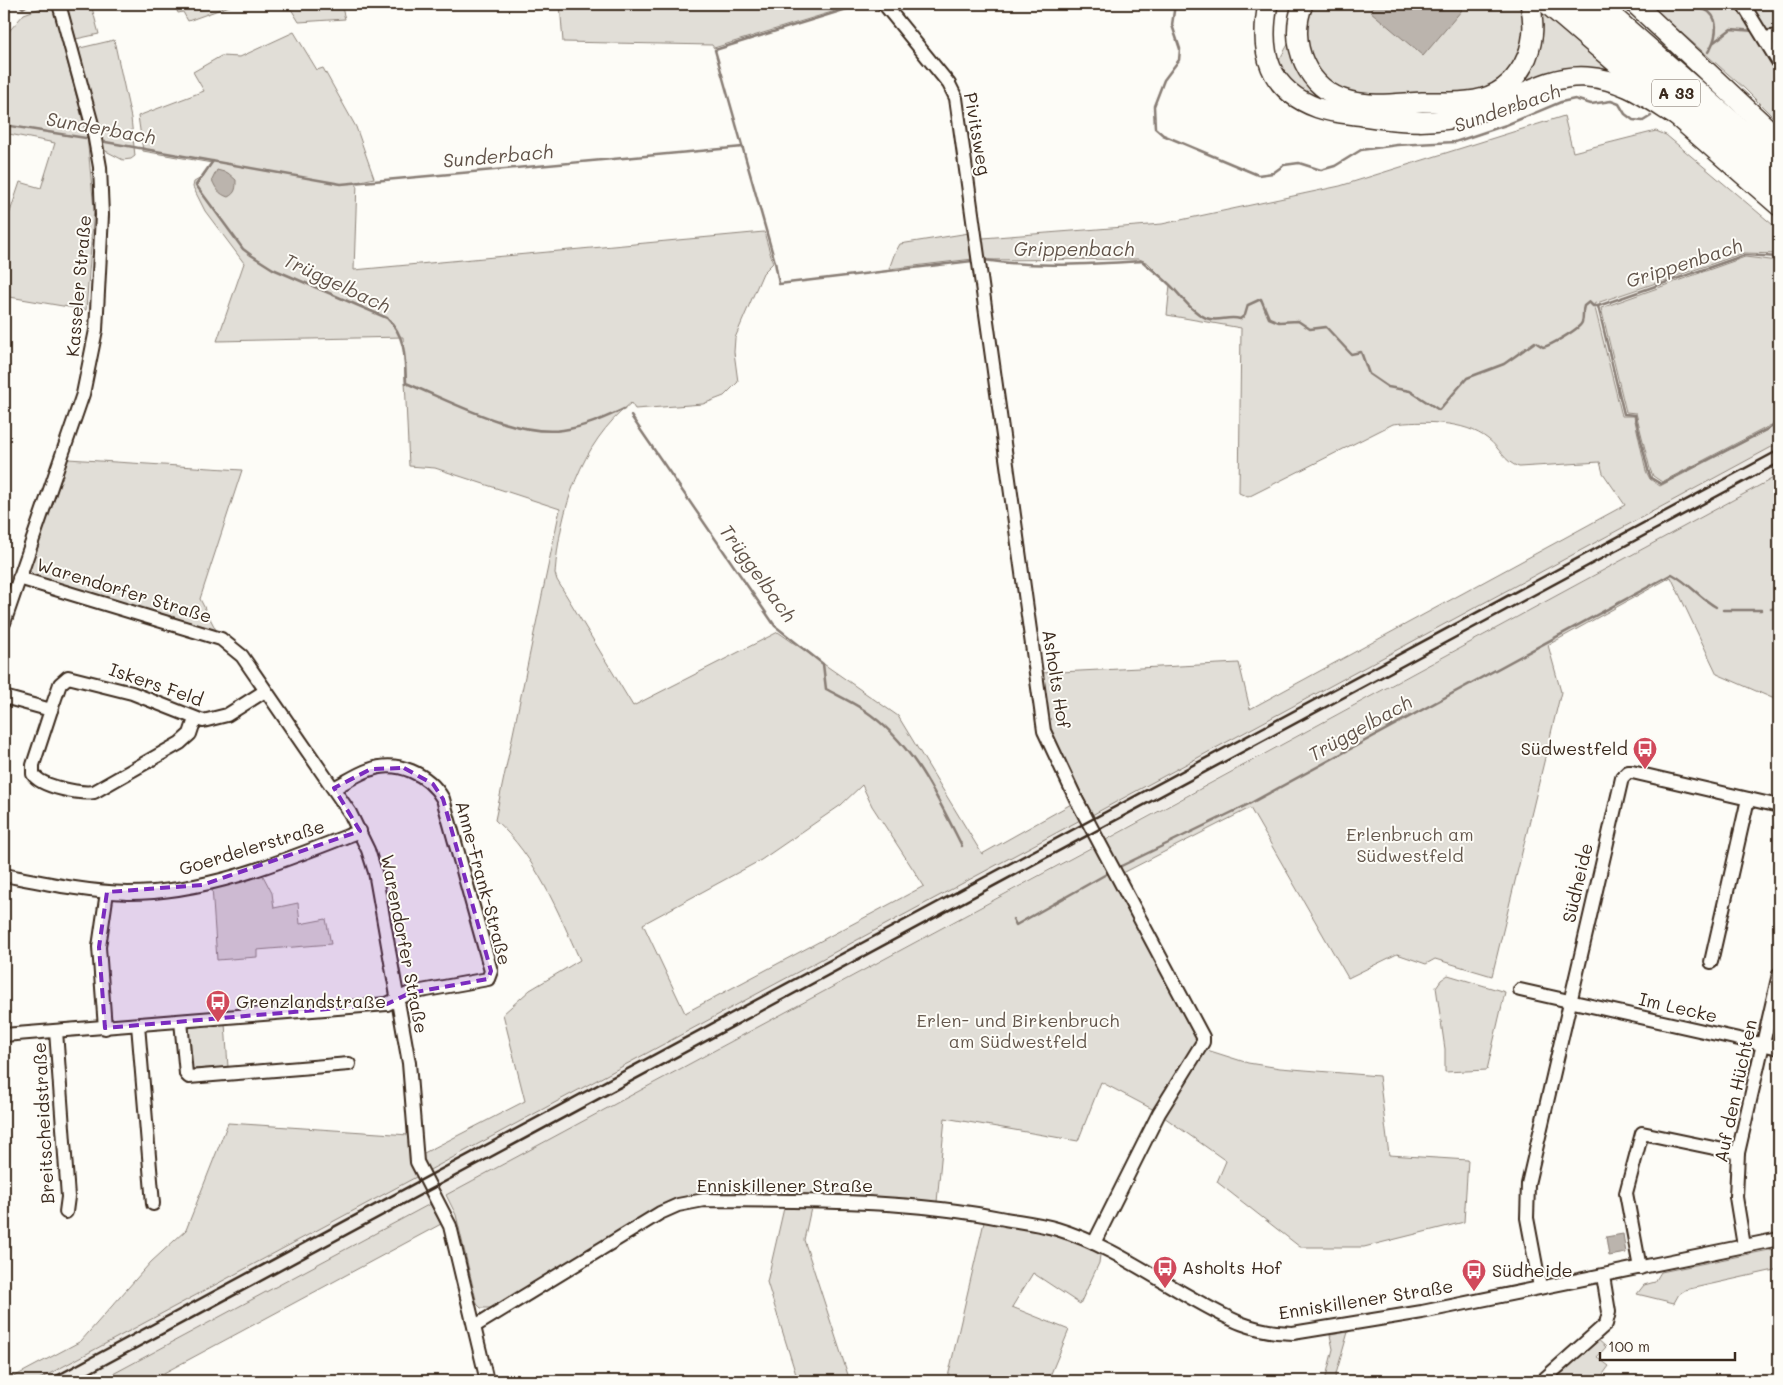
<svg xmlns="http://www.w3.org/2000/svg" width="1783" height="1385" viewBox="0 0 1783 1385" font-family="Mali,sans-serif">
<rect width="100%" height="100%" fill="#fdfcf7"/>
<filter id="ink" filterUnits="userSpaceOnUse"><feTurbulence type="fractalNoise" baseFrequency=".02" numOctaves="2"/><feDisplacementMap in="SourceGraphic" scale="10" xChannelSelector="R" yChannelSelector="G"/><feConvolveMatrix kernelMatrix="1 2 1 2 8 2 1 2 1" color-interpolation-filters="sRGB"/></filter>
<g filter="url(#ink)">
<!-- built -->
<polygon fill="#efece7" points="1779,443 1779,475 446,1195 442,1194 431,1200 430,1204 100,1381 36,1381"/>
<!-- green -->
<g fill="#e1ded7" stroke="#8e847a" fill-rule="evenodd">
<polygon points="52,4 87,136 94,209 86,310 4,296 4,230 20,182 41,188 55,143 4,133 4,37 24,14"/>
<polygon points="66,4 91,4 99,34 76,39"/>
<polygon points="174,4 235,4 188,21 183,12 178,13"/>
<polygon points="288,4 341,4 345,19 299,22"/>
<polygon points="560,4 858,4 714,48 712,45 563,42"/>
<polygon points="1311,4 1521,4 1526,17 1526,46 1501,82 1475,93 1363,97 1340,90 1321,75 1306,45 1305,21"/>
<polygon points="1649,4 1735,4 1779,77 1779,123 1745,89"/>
<polygon points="1751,4 1779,4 1779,33 1771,34 1767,31"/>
<polygon points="1535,5 1617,72 1532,82 1524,76"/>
<path d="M294,32l23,38 6,-2 33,59 18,51 -17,4 -3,88 410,-38 9,31 -10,10 -28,65 -1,14 4,30 -14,14 -21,8 -68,5 -4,-6c-51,41 -71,107 -76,170l2,7 76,126 145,-74 120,84 84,138 91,-51 9,16 -656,353 -4,-18 103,-53 -22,-87 27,-24 50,-30c-23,-50 -43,-102 -85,-140l65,-311 -125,-41 -26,-2 -6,-129 -186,4 27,-78 -39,-52 -12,-24 1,-5 9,-5 9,-14 -69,-12 -5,-35 66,-25 -11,-19 28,-16 19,1zM862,785l10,21 52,80 -239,127 -42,-89 118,-64 80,-55z"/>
<polygon points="114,40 131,118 135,156 131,159 123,160 104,150 78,54 80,48"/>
<polygon points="1290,41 1319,92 1467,107 1417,116 1324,102 1294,87 1277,64"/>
<path d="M1564,116l9,36 83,-21 10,4 113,95v24l-35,-1 -150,51 28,112h12l12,55 4,8 10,7 119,-62v19l-687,372 -42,-86 -10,-56 199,-10 11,46 375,-204 -22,-32 -3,-11 -81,5c-15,-5 -19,-19 -31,-28 -24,-19 -66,-18 -95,-15l-145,73 -9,-4 2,-165 -74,-13 3,-30 -22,-22 -9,-4 -158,1 -1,-17 3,-5 179,-14 178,-38z"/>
<polygon points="969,233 973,259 889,269 894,255 900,244"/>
<polygon points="1745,257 1779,261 1779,421 1662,482 1653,476 1650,469 1636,413 1626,412 1601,308"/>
<polygon points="68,459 242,470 200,599 216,630 36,577 29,570"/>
<polygon points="1779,475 1779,701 1717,674 1671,577 1548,645 1561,692 1492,976 1435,959 1426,964 1397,954 1348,978 1250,808 1121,874 1104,841"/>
<polygon points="1096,845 1199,1039 1156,1111 1101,1082 1078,1141 945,1118 937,1202 895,1198 690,1196 678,1199 496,1308 481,1308 477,1304 456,1215 446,1195"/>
<polygon points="261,872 272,893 274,908 298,903 300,924 326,919 331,944 257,950 257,957 217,960 212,887"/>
<polygon points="1448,975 1505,992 1487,1070 1445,1072 1445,1049 1436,987 1441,980"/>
<polygon points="225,1023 228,1067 191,1069 187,1028"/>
<polygon points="1204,1049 1248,1063 1280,1068 1379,1076 1389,1155 1468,1160 1464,1222 1364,1247 1300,1247 1217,1182 1226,1161 1164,1117"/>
<polygon points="228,1123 409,1135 411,1165 418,1176 36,1381 6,1381 81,1341 151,1262 186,1230"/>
<polygon points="430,1204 441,1224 149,1381 100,1381"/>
<polygon points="784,1208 811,1208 804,1240 850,1381 798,1381 767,1282"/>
<path d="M984,1222c25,5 102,15 116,33l-1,8 -19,41 -47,-31 -21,34 57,23 -21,51h-101z"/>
<polygon points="1779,1248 1779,1269 1685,1290 1679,1294 1674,1303 1637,1294 1644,1285 1655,1282 1661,1272"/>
<polygon points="1348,1332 1334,1381 1325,1381 1333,1349 1330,1335"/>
<polygon points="1595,1337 1606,1347 1597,1357 1609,1366 1598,1381 1548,1381"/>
</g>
<!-- water -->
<g fill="#bbb4ad" stroke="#887d74">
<polygon points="1376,4 1455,4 1462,10 1423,56 1370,11"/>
<path d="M217,170l11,3 8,7c0,8 0,13 -8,17 -9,-3 -12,-8 -16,-17z"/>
<polygon points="1623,1234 1626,1253 1609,1256 1606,1237"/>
</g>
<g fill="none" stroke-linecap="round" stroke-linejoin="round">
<!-- stream -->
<g stroke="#887d74" stroke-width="2.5">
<polyline points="18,4 23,8 29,4"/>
<polyline points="863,4 715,50 775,262 779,284 972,261"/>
<polyline points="1175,4 1172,25 1180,49 1179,60 1164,80 1154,106 1155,128 1163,135 1258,175 1273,173 1284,165 1299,163 1321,170 1335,166 1361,150 1397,145 1455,142 1506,125 1561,102 1575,99 1591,104 1611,101 1619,104 1625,114 1633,120 1643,121 1651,116"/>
<path d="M1686,4c7,2 17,4 23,8 12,10 6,30 -1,40"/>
<polyline points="1769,30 1779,29"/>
<polyline points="1714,42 1731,29 1754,31"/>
<polyline points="4,125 92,139"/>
<polyline points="100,141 341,184 743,147"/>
<path d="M213,161l-17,24 47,64 8,6 22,14 114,49c19,18 18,40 19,65 44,18 109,54 157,47 22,-3 41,-12 61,-21"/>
<path d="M984,260c52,8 105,4 158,1 9,8 19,15 27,23 12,11 21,27 37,34 12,5 22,-3 34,1l5,-4 3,-10 13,-6 8,19 10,4 19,-1 12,8 16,-2 25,27 10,-2 8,22 19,13 22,4 29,19 28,-32 37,-14 31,-22 8,5c7,-1 38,-19 39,-25 2,-5 0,-11 2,-16l5,-4 4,4h5l147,-51 34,2"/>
<polyline points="1598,306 1624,414 1635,415 1648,470 1651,478 1661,484 1779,423"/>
<path d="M631,416l144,210 48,38 3,25c13,7 26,13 38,21 49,33 72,85 98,136"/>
<polyline points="1771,609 1779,608"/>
<polyline points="1723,610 1761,610"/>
<path d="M1117,868l132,-64 423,-230c17,9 28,24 44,33"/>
<polyline points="1013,919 1016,925 1110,872"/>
</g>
<defs>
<g id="minor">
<polyline points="884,4 949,84 956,98 1044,731 1076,799 1203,1037 1203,1042 1159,1113 1094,1243"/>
<polyline points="1743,4 1779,63"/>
<polyline points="1765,38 1779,36"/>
<polyline points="19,578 221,639 242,656 350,813 368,850 375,872 409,1063 417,1162 450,1226 487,1381"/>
<polyline points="4,623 83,394 96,330 102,215 100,167 93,128 59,4"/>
<path d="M4,697l47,13 -18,55v9c8,13 47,20 61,18l86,-49 10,-9 5,-15"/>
<polyline points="51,710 60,684 68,677 132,693 203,721 227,715 265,691"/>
<path d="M4,875c41,8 82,17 124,18 80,0 158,-33 232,-62"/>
<polyline points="1711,962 1748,799"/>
<polyline points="1520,990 1779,1048"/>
<polyline points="181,1021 186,1074 189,1077 349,1064"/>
<polyline points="138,1025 153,1204"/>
<polyline points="105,1028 99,947 107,892"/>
<polyline points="56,1031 68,1197 66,1212"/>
<path d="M4,1035l383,-31 23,-11 78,-14 3,-8 -48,-172c-14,-25 -46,-40 -74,-29 -12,4 -23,12 -35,18"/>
<polyline points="1744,1246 1736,1197 1738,1153 1779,974"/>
<polyline points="1640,1268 1626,1193 1642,1133 1738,1153"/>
<polyline points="1540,1287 1527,1218 1528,1184 1622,778 1628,772 1632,772 1779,806"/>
<path d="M475,1326l185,-113 18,-8 26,-5c100,1 202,-1 301,19 17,3 35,5 52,10 47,14 89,43 131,67 36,20 62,37 105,37l129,-21 357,-73"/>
<polyline points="1542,1381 1606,1324 1609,1312 1603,1276"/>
</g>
<g id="highway">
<path d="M1268,4c-9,48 0,86 50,104 14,5 31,6 45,8 38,6 73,9 109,-2 39,-11 73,-40 115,-37 35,2 60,21 89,39"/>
<path d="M1303,4c-16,39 4,86 46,97 24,6 49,2 73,1 17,0 36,1 53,-2 45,-8 66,-55 55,-96"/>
<polyline points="1547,4 1645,88"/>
<polyline points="1573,4 1779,183"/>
<polyline points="1599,4 1779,162"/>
<polyline points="1635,4 1779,139"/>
<polyline points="1667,108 1779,206"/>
</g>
</defs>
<!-- minor casing -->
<use href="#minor" stroke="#3b2a1e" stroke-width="16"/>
<!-- highway casing -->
<use href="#highway" stroke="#3b2a1e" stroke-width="22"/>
<!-- minor -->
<use href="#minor" stroke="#fdfcf7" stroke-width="12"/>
<!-- highway -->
<use href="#highway" stroke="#fdfcf7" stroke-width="19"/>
<!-- rail -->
<g stroke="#3b2a1e" stroke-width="2.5">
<polyline points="47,1381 1779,450"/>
<polyline points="75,1381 1779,463"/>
</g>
</g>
</g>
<!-- marked area -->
<path fill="#7b2cbf" fill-opacity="0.2" stroke="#7b2cbf" stroke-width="4" stroke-dasharray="10 6" stroke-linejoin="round" d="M404,768l29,16 10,15 48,172 -3,8 -78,14 -23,11 -282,24 -6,-81 8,-55 95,-7 158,-54 -26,-43 37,-19z"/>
<!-- icons -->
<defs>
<symbol id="bus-pin" viewBox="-11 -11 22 30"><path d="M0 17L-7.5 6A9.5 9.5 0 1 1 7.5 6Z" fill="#d1495b" stroke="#fdfcf7"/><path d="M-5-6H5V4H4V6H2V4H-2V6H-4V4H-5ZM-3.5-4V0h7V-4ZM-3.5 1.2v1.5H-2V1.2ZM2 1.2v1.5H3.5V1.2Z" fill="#fff"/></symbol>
</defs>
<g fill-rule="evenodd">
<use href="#bus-pin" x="1631" y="735" width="28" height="38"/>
<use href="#bus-pin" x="204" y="988" width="28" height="38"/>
<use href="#bus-pin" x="1151" y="1254" width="28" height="38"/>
<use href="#bus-pin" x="1460" y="1257" width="28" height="38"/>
</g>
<g text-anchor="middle" stroke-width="4" stroke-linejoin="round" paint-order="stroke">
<!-- shield labels -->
<rect fill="#fdfcf7" stroke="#75695f" stroke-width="1" x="1652" y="79.5" width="48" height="27" rx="4"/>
<g font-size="16" font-weight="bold" fill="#3b2a1e">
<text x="1676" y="99">A 33</text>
</g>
<!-- street labels -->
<g font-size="18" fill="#3b2a1e" stroke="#fdfcf7">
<text transform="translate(977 134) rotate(80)" y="6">Pivitsweg</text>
<text transform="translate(79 286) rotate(-85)" y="6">Kasseler Straße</text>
<text transform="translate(124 591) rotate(17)" y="6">Warendorfer Straße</text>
<text transform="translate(1056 679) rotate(81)" y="6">Asholts Hof</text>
<text transform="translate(156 685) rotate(19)" y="6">Iskers Feld</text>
<text transform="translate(252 848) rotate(-17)" y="6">Goerdelerstraße</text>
<text transform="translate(483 883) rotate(75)" y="6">Anne-Frank-Straße</text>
<text transform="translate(1578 883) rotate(-77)" y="6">Südheide</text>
<text transform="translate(404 944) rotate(79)" y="6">Warendorfer Straße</text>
<text transform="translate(1678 1008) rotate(13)" y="6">Im Lecke</text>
<text transform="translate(1736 1091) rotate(-78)" y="6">Auf den Hüchten</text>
<text transform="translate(44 1123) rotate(-93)" y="6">Breitscheidstraße</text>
<text x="785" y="1192">Enniskillener Straße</text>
<text transform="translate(1366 1300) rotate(-9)" y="6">Enniskillener Straße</text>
</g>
<!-- poi labels -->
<g font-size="18" fill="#3b2a1e" stroke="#fdfcf7" text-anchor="start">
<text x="1628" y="755" text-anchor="end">Südwestfeld</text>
<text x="236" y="1008">Grenzlandstraße</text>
<text x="1182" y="1274">Asholts Hof</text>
<text x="1492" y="1277">Südheide</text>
</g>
<!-- park labels -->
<g font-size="18" fill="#64574c" stroke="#fdfcf7">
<text x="1410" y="841">Erlenbruch am<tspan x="1410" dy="21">Südwestfeld</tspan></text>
<text x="1018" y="1027">Erlen- und Birkenbruch<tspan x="1018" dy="21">am Südwestfeld</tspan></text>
</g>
<!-- water labels -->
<g font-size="19" font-style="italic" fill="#615349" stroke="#fdfcf7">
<text transform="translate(1507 108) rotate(-19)" y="7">Sunderbach</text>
<text transform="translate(101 128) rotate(10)" y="7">Sunderbach</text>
<text transform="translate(498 156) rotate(-5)" y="7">Sunderbach</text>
<text x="1074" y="256">Grippenbach</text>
<text transform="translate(1684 263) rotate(-18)" y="7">Grippenbach</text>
<text transform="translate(337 283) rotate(25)" y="7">Trüggelbach</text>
<text transform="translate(758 573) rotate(54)" y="7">Trüggelbach</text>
<text transform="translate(1360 728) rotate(-29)" y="7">Trüggelbach</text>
</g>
</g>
<!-- margin -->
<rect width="1783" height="1385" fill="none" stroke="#fdfcf7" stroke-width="20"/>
<rect x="10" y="10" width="1763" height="1365" fill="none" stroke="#3b2a1e" stroke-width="2" filter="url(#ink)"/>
<!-- scale -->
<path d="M1600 1352v8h135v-8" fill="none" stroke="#3b2a1e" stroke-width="2.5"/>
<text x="1608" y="1352" font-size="15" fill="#3b2a1e" stroke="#fdfcf7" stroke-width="4" paint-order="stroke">100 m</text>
</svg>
